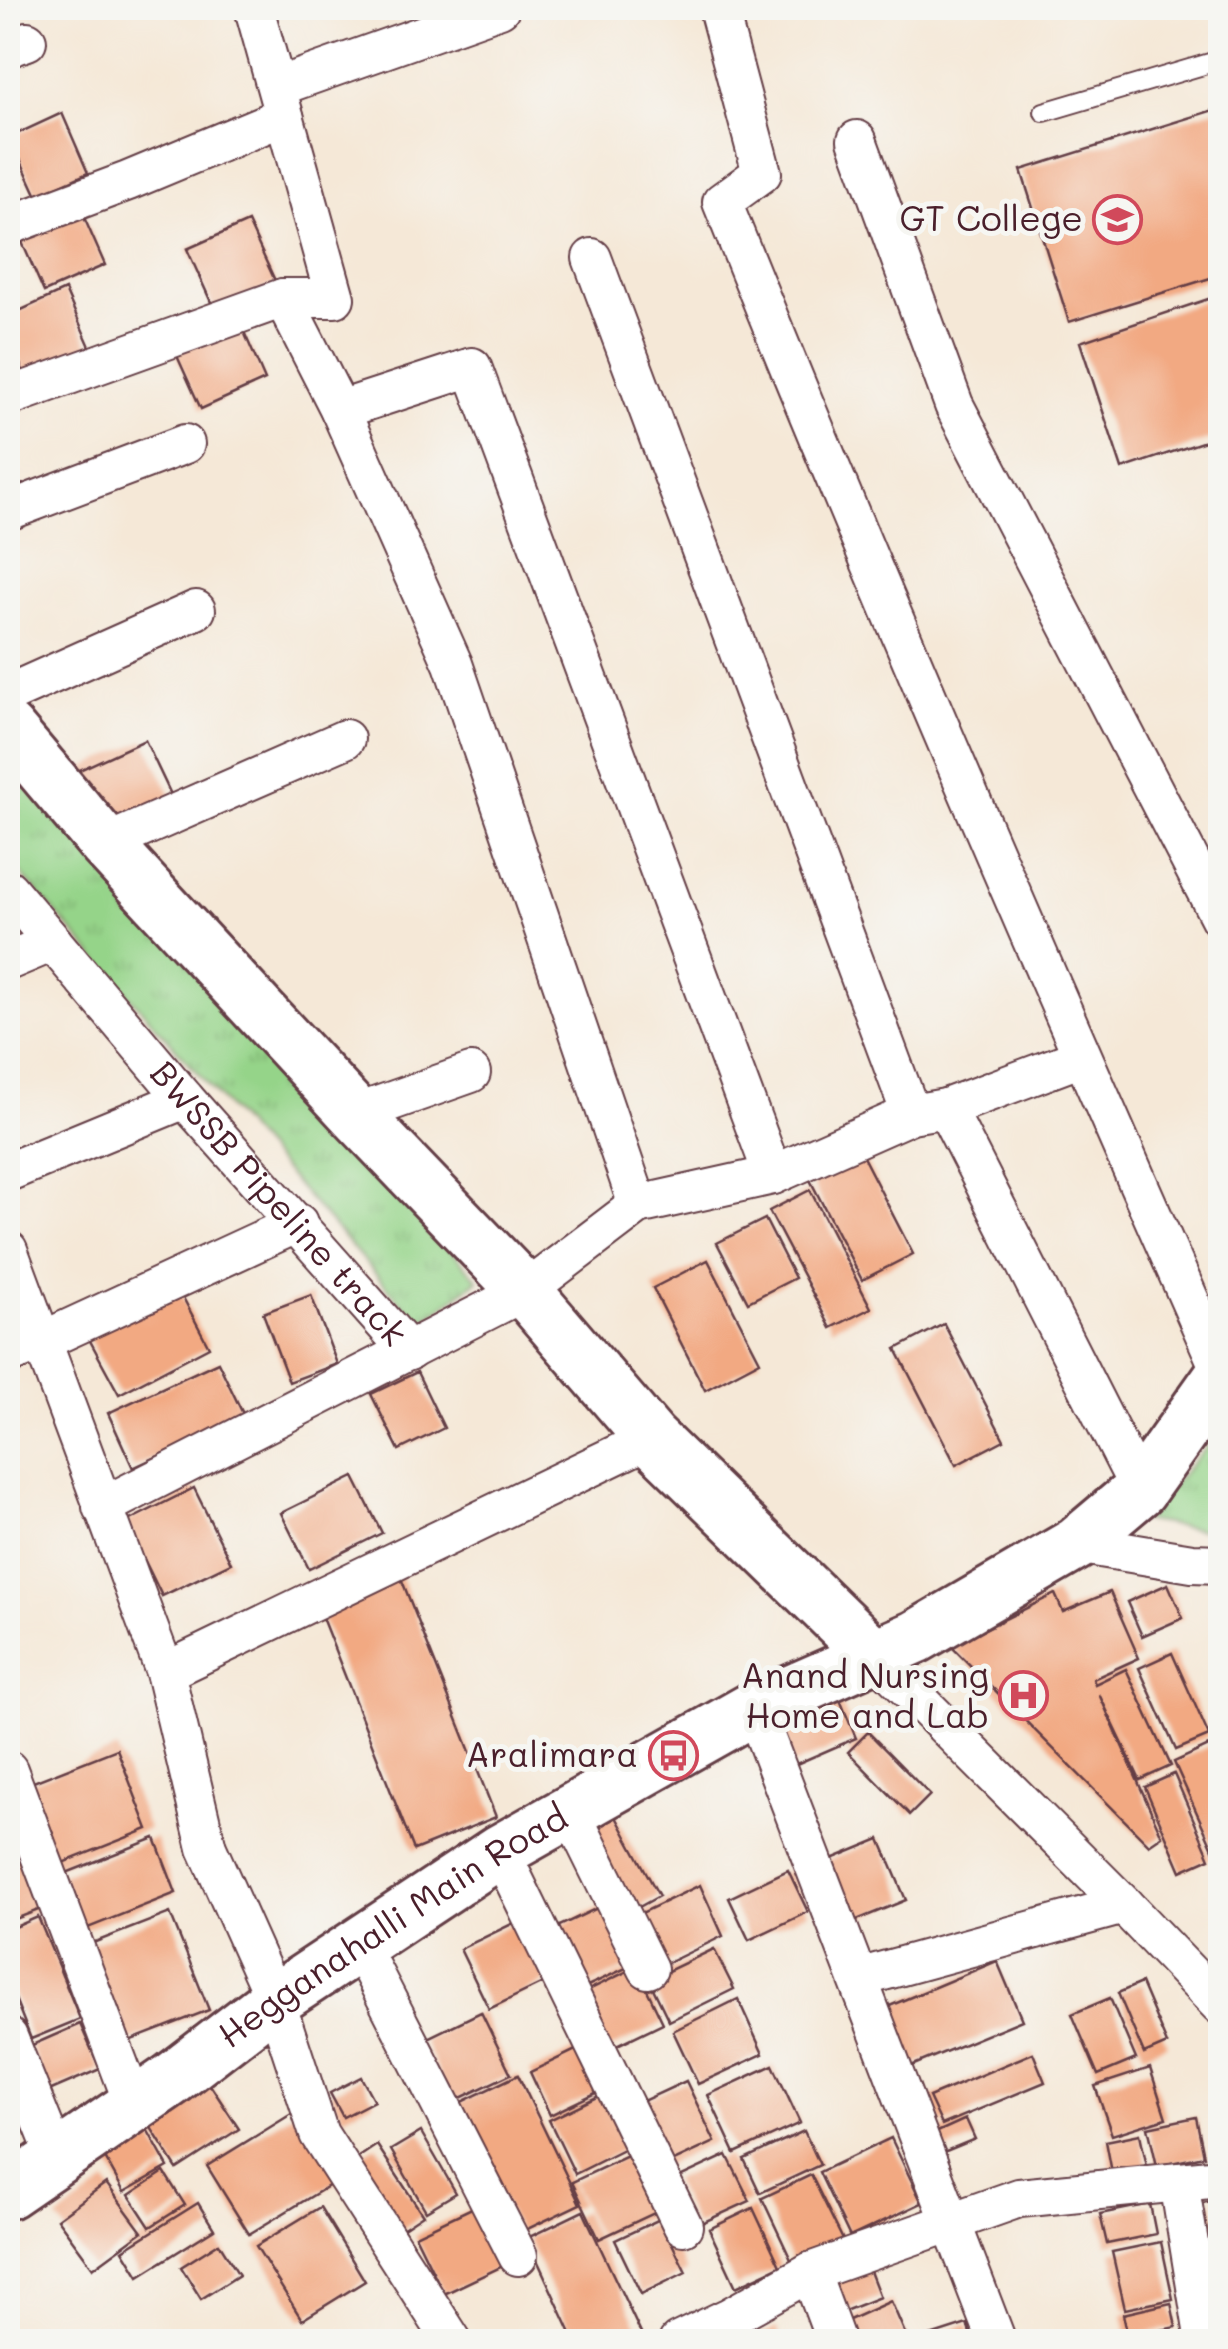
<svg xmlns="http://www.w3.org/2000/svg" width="1228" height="2349" viewBox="0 0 1228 2349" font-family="Mali,sans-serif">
<defs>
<pattern id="park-tufts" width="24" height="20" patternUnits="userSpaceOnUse" patternTransform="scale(2.5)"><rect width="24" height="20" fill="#95d489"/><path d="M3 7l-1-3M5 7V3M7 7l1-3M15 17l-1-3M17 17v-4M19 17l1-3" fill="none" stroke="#82b676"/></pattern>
</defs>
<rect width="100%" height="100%" fill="#f6f6f2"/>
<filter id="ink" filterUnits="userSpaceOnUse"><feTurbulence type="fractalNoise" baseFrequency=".01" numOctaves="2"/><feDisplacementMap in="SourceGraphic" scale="20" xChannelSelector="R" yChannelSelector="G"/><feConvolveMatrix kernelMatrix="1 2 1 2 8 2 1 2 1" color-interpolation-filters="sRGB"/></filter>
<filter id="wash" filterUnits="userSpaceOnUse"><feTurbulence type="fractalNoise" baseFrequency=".0048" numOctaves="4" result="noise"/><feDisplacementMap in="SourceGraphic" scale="40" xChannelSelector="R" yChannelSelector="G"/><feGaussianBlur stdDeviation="2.25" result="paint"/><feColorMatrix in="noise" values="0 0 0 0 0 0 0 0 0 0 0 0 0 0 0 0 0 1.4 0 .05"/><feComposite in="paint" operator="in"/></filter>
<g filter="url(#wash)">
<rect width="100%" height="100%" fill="#f5e8d7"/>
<!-- park -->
<g fill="url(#park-tufts)" stroke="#707a5a" stroke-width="2.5">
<polygon points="8,748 478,1280 420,1324 8,859"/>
<polygon points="1220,1433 1220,1533 1140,1520"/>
</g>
<g id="blocks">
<!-- building -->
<g fill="#f2a982">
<polygon points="1220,108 1220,275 1069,322 1021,170"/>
<polygon points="62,113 88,173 37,196 10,137"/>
<polygon points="79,206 105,265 44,292 18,233"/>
<polygon points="248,222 276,283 215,311 187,249"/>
<polygon points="65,290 92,351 27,380 8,336 8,316"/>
<polygon points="1220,295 1220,436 1122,469 1080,342"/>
<polygon points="238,318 265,380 201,409 173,347"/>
<polygon points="145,740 174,801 103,833 75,772"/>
<polygon points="859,1149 913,1254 862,1280 808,1176"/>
<polygon points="810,1190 871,1308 831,1328 769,1211"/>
<polygon points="765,1219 795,1278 748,1302 717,1243"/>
<polygon points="708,1260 760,1361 705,1390 653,1288"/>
<polygon points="179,1290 209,1347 119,1394 88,1337"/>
<polygon points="311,1295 337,1364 289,1382 263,1313"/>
<polygon points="944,1324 1004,1440 956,1465 896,1349"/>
<polygon points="218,1362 244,1416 133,1468 108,1413"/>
<polygon points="417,1372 444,1428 399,1450 371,1394"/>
<polygon points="354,1477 382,1533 309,1569 281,1513"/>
<polygon points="194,1488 231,1563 162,1596 126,1522"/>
<polygon points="397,1568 496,1817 414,1850 315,1600"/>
<polygon points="1168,1584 1183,1618 1142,1636 1127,1602"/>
<polygon points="1110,1592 1139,1658 1093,1679 1095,1684 1126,1669 1171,1766 1140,1780 1099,1694 1162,1836 1149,1845 951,1646 1055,1594 1063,1612"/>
<polygon points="1172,1653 1209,1736 1176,1750 1139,1668"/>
<polygon points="836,1690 856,1738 794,1765 773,1717"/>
<polygon points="868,1732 930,1795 910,1815 848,1752"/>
<polygon points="1213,1744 1220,1760 1220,1848 1214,1851 1174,1762"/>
<polygon points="117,1749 148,1829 50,1868 18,1788"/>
<polygon points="1174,1774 1210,1858 1181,1871 1145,1787"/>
<polygon points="614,1813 659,1896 630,1912 586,1828"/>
<polygon points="8,1825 41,1909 8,1922"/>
<polygon points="155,1838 176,1893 83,1930 61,1875"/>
<polygon points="880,1839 906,1900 842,1926 817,1865"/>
<polygon points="788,1870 808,1912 749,1940 729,1898"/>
<polygon points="700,1885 723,1936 655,1969 631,1918"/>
<polygon points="610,1902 639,1962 581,1989 553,1929"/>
<polygon points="170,1913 209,2010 124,2043 85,1946"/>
<polygon points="38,1917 80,2019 31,2039 8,1981 8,1930"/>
<polygon points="518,1921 547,1981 489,2009 460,1949"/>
<polygon points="714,1949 734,1989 669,2021 649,1980"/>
<polygon points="997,1961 1022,2020 904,2069 880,2010"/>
<polygon points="636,1967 663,2023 605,2051 578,1995"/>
<polygon points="1141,1983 1167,2044 1144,2054 1118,1993"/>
<polygon points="1110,1998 1136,2059 1098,2075 1072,2014"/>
<polygon points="738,1999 763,2054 698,2084 673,2031"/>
<polygon points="481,2012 511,2074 452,2102 423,2040"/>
<polygon points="80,2024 100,2069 49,2091 30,2046"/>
<polygon points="584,2046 604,2089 550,2115 530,2072"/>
<polygon points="1033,2053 1045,2082 942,2125 929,2097"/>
<polygon points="8,2062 33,2127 8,2137"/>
<polygon points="773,2065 800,2123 735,2153 708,2095"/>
<polygon points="199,2068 239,2129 177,2169 138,2107"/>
<polygon points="1150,2068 1166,2118 1112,2135 1095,2086"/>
<polygon points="518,2075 580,2204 519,2233 457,2104"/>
<polygon points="361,2077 374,2101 343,2117 330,2093"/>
<polygon points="686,2081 715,2142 663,2166 634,2105"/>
<polygon points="605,2093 631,2146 575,2174 549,2120"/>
<polygon points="298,2110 340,2179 249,2234 207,2166"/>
<polygon points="138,2113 168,2167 124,2192 94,2138"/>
<polygon points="1196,2117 1204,2156 1157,2166 1148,2127"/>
<polygon points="966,2119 975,2139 941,2153 933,2134"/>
<polygon points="804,2131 820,2165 760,2193 744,2159"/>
<polygon points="421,2132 456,2193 426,2211 391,2150"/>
<polygon points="1140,2134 1149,2176 1114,2183 1106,2141"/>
<polygon points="891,2138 922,2203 850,2237 819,2172"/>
<polygon points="377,2145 423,2215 396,2233 350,2163"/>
<polygon points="634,2153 661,2210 599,2239 572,2182"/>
<polygon points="727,2155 750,2201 695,2226 673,2180"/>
<polygon points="164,2172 185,2205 150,2227 129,2195"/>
<polygon points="811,2175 844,2242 794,2266 762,2198"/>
<polygon points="106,2183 142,2232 93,2268 57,2219"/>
<polygon points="1211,2201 1220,2243 1220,2253 1200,2258 1189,2206"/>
<polygon points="198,2203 214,2229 139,2276 123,2250"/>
<polygon points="1150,2204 1156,2234 1107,2244 1100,2214"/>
<polygon points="320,2207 365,2281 302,2320 256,2246"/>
<polygon points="474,2207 503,2266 444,2294 415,2235"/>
<polygon points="753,2208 780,2266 736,2287 709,2229"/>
<polygon points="583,2211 645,2342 575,2342 527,2238"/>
<polygon points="660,2219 686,2272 641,2294 615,2240"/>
<polygon points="1161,2242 1173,2299 1125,2309 1112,2252"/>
<polygon points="219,2243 239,2275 201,2299 181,2267"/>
<polygon points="1220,2257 1220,2313 1210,2316 1199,2262"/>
<polygon points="868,2266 880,2297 837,2314 825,2283"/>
<polygon points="891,2301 907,2338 900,2342 845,2342 838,2325"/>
<polygon points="1171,2303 1176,2327 1128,2337 1123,2314"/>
<polygon points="967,2324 973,2342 915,2342 915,2341"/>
<polygon points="777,2328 783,2342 743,2342 743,2341"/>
</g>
</g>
</g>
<g filter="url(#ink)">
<use href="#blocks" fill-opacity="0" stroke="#643d45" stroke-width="2.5"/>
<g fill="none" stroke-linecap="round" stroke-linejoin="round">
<defs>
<polyline id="lane" points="1044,112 1220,60"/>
<g id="street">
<polyline points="254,8 335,298 283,298"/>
<path d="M718,8l44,165 -40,29c158,393 327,780 498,1167"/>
<polyline points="8,48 27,41"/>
<polyline points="277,87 500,8"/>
<polyline points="857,140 954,405 1220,918"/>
<polyline points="8,226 128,181 284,116"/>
<polyline points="592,258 911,1114"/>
<polyline points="8,397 283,298 340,410 453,664 638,1205"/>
<polyline points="340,410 472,367 773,1175"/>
<polyline points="8,511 185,444"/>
<polyline points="8,694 196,610"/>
<polyline points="105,844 345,739"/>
<path id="s1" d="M8,889l177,210 224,252"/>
<polyline points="8,961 53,942"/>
<polyline points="946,1108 1140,1490"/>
<polyline points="355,1114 471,1073"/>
<polyline points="8,1172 185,1099"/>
<polyline points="8,1250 165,1672 207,1848 275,2000 319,2134 453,2342"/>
<polyline points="8,1355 42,1341 298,1223"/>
<polyline points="102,1507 525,1291 638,1205 773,1175 911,1114 946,1108 1082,1057"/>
<polyline points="1076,1544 1192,1563 1220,1564"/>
<polyline points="875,1656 1124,1905 1220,2005"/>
<polyline points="165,1672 651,1438"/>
<polyline points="754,1708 997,2342"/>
<polyline points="8,1770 134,2105"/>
<polyline points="570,1811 648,1969"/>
<polyline points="500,1851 683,2226"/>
<polyline points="359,1945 518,2256"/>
<polyline points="858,1978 1124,1905"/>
<polyline points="8,2037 57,2159"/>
<polyline points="1179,2182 1205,2342"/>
<polyline points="810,2272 836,2342"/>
<polyline points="678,2342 728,2318 810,2272 1019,2198 1220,2178"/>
</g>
<g id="secondary">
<polyline points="8,729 105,844 355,1114 525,1291 651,1438 875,1656"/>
<path id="s2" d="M8,2192l163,-112 104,-80 225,-149 254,-143 162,-71 160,-93 64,-54 80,-113"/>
</g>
</defs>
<!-- lane casing -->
<use href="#lane" stroke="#643d45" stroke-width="22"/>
<!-- street casing -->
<use href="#street" stroke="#643d45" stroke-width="42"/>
<!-- secondary casing -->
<use href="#secondary" stroke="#643d45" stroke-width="58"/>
<!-- lane -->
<use href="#lane" stroke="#fff" stroke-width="18"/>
<!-- street -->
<use href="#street" stroke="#fff" stroke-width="38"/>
<!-- secondary -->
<use href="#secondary" stroke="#fff" stroke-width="52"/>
</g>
</g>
<!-- icons -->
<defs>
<symbol id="university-ring" viewBox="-11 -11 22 22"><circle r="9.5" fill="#f6f6f2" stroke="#d1495b" stroke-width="1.5"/><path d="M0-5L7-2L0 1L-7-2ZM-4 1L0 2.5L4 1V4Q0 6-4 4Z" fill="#d1495b"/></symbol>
<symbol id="hospital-ring" viewBox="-11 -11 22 22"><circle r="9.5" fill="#f6f6f2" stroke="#d1495b" stroke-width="1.5"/><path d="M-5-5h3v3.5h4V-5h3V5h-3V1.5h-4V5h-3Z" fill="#d1495b"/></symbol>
<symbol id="bus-ring" viewBox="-11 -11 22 22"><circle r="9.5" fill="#f6f6f2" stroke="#d1495b" stroke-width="1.5"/><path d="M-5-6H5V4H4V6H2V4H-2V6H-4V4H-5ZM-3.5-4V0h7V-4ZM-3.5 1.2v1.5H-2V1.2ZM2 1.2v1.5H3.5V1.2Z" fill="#d1495b"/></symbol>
</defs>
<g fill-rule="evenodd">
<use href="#university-ring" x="1090" y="192" width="55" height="55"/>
<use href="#hospital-ring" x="996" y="1668" width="55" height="55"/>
<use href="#bus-ring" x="646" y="1728" width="55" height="55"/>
</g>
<g text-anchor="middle" stroke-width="10" stroke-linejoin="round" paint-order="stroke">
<!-- poi labels -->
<g font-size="35" fill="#4a1f2b" stroke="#f6f6f2" text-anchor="end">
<text x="1083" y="231">GT College</text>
<text x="989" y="1688">Anand Nursing<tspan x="989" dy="40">Home and Lab</tspan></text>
<text x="638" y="1767">Aralimara</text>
</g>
<!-- street labels -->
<g font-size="35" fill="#4a1f2b" stroke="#f6f6f2">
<text dy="12" stroke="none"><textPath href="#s1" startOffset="415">BWSSB Pipeline track</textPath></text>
<text dy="12" stroke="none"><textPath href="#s2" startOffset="468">Hegganahalli Main Road</textPath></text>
</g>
</g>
<!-- margin -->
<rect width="1228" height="2349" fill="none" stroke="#f6f6f2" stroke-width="40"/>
</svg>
